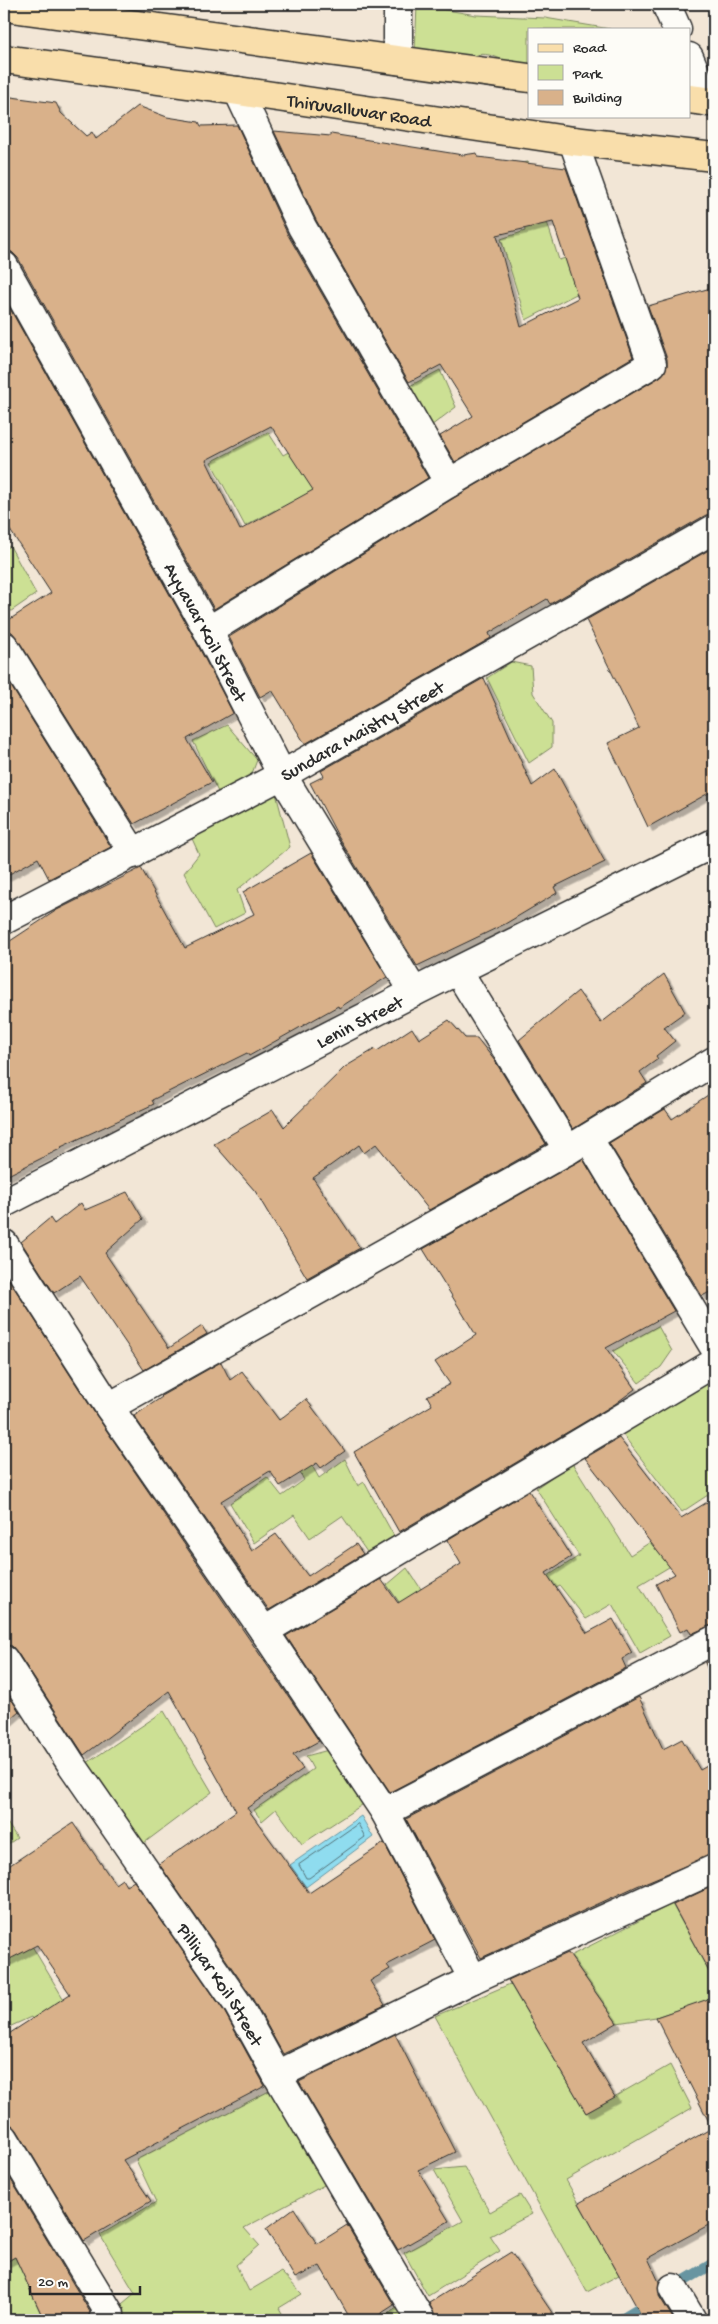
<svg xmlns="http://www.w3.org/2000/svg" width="718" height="2324" viewBox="0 0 718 2324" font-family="'Gochi Hand',sans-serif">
<defs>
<filter id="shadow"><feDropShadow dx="4.5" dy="4.5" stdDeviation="0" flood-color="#0004"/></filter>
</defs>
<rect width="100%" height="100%" fill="#f2e6d6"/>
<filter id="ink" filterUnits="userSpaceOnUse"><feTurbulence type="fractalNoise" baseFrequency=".02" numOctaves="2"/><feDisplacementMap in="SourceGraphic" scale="10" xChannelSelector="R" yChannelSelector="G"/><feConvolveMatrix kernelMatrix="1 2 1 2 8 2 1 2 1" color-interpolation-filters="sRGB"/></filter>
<g filter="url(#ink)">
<!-- green -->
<g fill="#cce094" stroke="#7c8660">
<path d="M417,5l59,10 69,3 65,11h-81v40c-23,-2 -41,-26 -63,-8l-51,-9z"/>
<polygon points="528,162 559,260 601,247 609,277 526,320 501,239 525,231 515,164"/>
<polygon points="440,370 456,407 427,429 402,390"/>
<polygon points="268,432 283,455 316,437 362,452 306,496 278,512 275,510 245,526 211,462"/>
<polygon points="10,546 36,594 4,616 4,550"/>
<polygon points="511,662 531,666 533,693 552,723 552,747 529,763 487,678"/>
<polygon points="227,725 257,760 247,787 220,796 193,741"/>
<polygon points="274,786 290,847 237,890 245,913 214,929 184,873 199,854 189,832"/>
<polygon points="658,1326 672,1351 661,1367 639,1383 613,1351"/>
<polygon points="714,1371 714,1491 682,1512 617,1427"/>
<polygon points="302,1448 319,1478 345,1459 358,1486 364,1482 394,1536 367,1552 342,1516 310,1538 294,1515 254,1543 230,1503 267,1477 282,1496 304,1480 290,1455"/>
<polygon points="572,1463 630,1555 682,1522 684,1558 639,1585 670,1636 640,1653 612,1604 586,1619 560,1586 546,1593 540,1581 579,1556 536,1488"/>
<polygon points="407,1568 433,1607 431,1648 387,1585"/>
<polygon points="164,1711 212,1792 140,1846 87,1763"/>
<polygon points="336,1748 368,1801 302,1844 276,1809 262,1821 254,1810 313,1769 306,1756"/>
<polygon points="4,1818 17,1838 4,1847"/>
<polygon points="672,1904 714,1981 714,1998 656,2017 617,2023 570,1956"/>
<polygon points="23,1931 72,2013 37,2029 31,2017 9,2027 4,2014 4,1967 11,1964 4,1947 4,1941"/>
<polygon points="510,1984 586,2113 670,2065 692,2108 566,2180 619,2275 587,2292 435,2016"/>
<polygon points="273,2089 328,2183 244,2228 259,2245 236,2265 249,2291 281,2272 302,2294 279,2308 286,2320 112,2320 110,2314 135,2293 100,2235 156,2202 136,2160"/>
<polygon points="464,2167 490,2212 520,2195 532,2214 490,2236 500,2251 428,2296 404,2253 463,2221 434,2170"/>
<polygon points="15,2257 44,2320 4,2320 4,2263"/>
<polygon points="400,2306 408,2320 378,2320"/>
</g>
<!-- water -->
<polygon fill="#8fdcef" stroke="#6795a1" points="361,1816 373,1837 306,1887 290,1865"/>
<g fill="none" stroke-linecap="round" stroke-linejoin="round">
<!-- shore -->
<polygon stroke="#537279" stroke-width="1" points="358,1824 365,1837 309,1878 306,1878 299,1865"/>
<!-- stream -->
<polyline stroke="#6795a1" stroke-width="11" points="619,2320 714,2263"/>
</g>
<!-- building -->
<g fill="#d9b18a" stroke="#2b2b2b" fill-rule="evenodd" filter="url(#shadow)">
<path d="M4,96l52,7 5,10 25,23 6,-4 4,7 42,-33 29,11 32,5 2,4 36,-1 51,110 140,243 -214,131 -196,-351 -6,-6 -8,-2zM271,426l42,64 -73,40 -34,-70z"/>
<path d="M274,131l57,5v-2l132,21 14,-2 1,4 88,11 67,189 -178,105 -15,-26 33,-20 -32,-51 -32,17 -93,-162zM553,222l25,76 -57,29 -24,-92z"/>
<polygon points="714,287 714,513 706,515 550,604 547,599 489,633 491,638 305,744 272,690 260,697 229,637 457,496 660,377 667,366 667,359 648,306"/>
<polygon points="4,298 194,638 233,713 187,739 212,782 134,824 17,638 12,632 4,630 4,623 51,593 4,521"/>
<polygon points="714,547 714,790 648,827 608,743 639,728 586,620"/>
<polygon points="4,675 111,847 49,879 38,858 4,877"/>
<polygon points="484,678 532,786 555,769 605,862 554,887 557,893 505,924 417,966 339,838 310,783 324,776 321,771"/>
<polygon points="311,853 387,977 339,1008 338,1006 249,1056 247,1053 152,1100 154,1104 61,1147 62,1148 4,1177 4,945 57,910 141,868 185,948 254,914 243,892"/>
<polygon points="664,974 685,1012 664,1027 675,1041 656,1056 658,1059 640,1072 647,1083 573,1129 519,1040 578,991 601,1023"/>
<polygon points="449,1020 465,1038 477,1038 495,1061 546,1144 429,1210 376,1144 364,1153 359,1145 313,1178 360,1248 307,1278 255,1191 214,1144 273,1110 284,1127 345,1067 375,1049 377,1051 412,1028 419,1039"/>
<polygon points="714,1091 714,1290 702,1296 609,1143 665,1109 672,1119"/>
<polygon points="583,1159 674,1311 606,1348 635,1389 615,1404 399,1532 354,1452 432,1405 427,1396 450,1384 435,1362 476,1335 423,1249"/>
<polygon points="127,1192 143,1219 105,1253 169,1348 202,1326 207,1334 144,1370 80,1276 54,1293 21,1242 50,1218 54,1224 81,1203 85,1210"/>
<polygon points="4,1272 96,1415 319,1741 293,1755 303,1769 247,1808 309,1893 384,1843 435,1940 387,1965 390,1969 370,1981 385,2005 283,2054 250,1994 159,1864 236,1811 169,1691 84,1755 17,1652 12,1646 4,1644"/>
<polygon points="221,1362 230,1380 242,1371 279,1420 306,1399 345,1451 321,1468 317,1463 280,1486 270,1471 221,1501 252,1551 276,1534 308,1576 356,1544 363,1554 269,1610 134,1416 162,1397 161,1396"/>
<polygon points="619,1438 681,1518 714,1498 714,1624 691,1634 688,1628 680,1632 656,1584 675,1574 585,1458"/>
<polygon points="529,1491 571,1557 546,1573 587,1633 613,1619 632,1653 622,1659 626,1668 390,1792 286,1636 381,1579 398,1603 461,1564 447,1540"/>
<polygon points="714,1658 714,1683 705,1663"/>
<polygon points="4,1688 19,1711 4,1724"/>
<polygon points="639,1697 663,1749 682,1739 700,1770 714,1762 714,1854 637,1886 481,1958 406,1819"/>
<polygon points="73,1823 115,1884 122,1879 126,1886 134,1881 224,2011 265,2086 123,2160 151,2201 84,2241 17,2130 12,2125 4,2122 4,2037 70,1994 37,1945 4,1962 4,1869"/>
<polygon points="713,1886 714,1888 714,1981 673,1905"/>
<polygon points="568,1953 617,2023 583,2043 615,2097 586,2113 508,1980"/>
<polygon points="714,1997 714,2222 648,2258 659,2282 659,2296 674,2320 644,2320 579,2203 712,2128 656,2017"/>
<polygon points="395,2034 455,2152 418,2170 449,2221 398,2250 299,2082"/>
<polygon points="4,2168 90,2312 88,2320 44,2320 15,2257 4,2263"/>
<polygon points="294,2208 317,2244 347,2225 394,2305 371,2320 351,2320 320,2266 295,2278 266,2229"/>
<polygon points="511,2252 557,2320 437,2320 429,2303"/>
</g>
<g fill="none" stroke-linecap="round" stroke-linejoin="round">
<defs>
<g id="minor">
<polyline points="398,4 398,60"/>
<polyline points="666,4 677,29"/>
<polyline points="689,57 708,102"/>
<polyline points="238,91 302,227 449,483"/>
<path id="s1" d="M4,266l204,365 74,144 132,217"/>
<polyline points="208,631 449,483 652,364 573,141"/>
<polyline points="4,646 134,854"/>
<path id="s2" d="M4,920l278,-145 432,-246"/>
<polyline points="458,971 568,1150"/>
<polyline points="588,1138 714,1347"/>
<path id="s3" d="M4,1203l410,-211 300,-149"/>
<polyline points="4,1244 109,1407 264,1631 385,1812 473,1979"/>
<polyline points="109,1407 568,1150 714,1061"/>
<polyline points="264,1631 714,1363"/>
<path id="s4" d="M4,1660l68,105 165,238 40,72 144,245"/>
<polyline points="385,1812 714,1640"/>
<polyline points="277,2075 473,1979 714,1869"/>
<polyline points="4,2138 110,2314 103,2320"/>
<polyline points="673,2288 692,2320"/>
</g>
<g id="major">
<polyline points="4,7 529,78"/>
<path id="s5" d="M4,59l234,32 335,50 141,16"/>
<polyline points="689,99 714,102"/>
</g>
</defs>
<!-- minor casing -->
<use href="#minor" stroke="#2b2b2b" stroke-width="31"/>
<!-- major casing -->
<use href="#major" stroke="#2b2b2b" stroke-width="31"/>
<!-- minor -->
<use href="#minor" stroke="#fdfcf7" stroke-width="28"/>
<!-- major -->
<use href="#major" stroke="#f9deab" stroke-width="28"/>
</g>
</g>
<g text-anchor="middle" stroke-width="4" stroke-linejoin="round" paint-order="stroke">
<!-- street labels -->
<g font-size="19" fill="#2b2b2b" stroke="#fdfcf7">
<text dy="7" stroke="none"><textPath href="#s5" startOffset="359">Thiruvalluvar Road</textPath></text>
<text dy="7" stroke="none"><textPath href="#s1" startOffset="418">Ayyavar Koil Street</textPath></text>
<text dy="7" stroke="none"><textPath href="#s2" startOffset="405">Sundara Maistry Street</textPath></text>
<text dy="7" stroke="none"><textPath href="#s3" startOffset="399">Lenin Street</textPath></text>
<text dy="7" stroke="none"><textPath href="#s4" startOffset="390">Pilliyar Koil Street</textPath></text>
</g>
</g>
<!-- margin -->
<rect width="718" height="2324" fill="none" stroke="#fdfcf7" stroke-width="20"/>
<rect x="10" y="10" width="698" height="2304" fill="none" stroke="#2b2b2b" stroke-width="2" filter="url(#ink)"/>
<!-- legend -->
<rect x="528" y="28" width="162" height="90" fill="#fdfcf7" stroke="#a9a8a5"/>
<rect x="538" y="44" width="25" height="8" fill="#f9deab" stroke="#a9a8a5"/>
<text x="573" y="52" font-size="15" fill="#2b2b2b">Road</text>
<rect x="538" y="65" width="25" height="15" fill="#cce094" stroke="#a9a8a5"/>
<text x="573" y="78" font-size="15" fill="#2b2b2b">Park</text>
<rect x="538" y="90" width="25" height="15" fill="#d9b18a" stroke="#a9a8a5"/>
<text x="573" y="102" font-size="15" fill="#2b2b2b">Building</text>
<!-- scale -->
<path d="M30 2286v8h110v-8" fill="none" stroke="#2b2b2b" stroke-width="2.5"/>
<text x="38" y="2286" font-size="15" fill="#2b2b2b" stroke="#fdfcf7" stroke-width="4" paint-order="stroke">20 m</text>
</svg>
